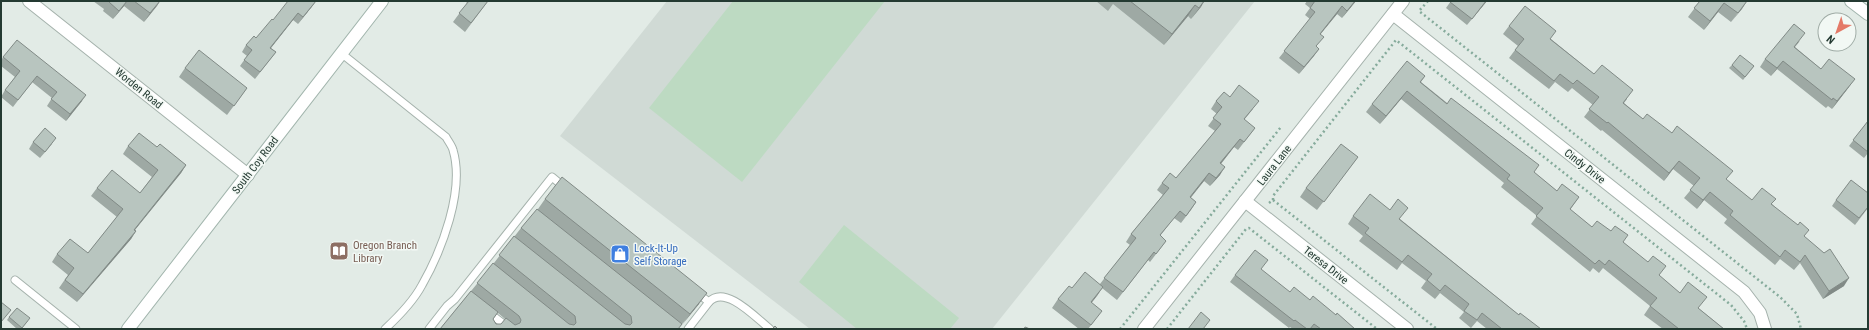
<svg xmlns="http://www.w3.org/2000/svg" width="1869" height="330" viewBox="0 0 1869 330" font-family="'Roboto Condensed',sans-serif">
<rect width="100%" height="100%" fill="#e2ebe6"/>
<!-- built -->
<polygon fill="#d0dad5" points="667,1 1255,1 992,329 810,329 560,136"/>
<!-- green -->
<g fill="#bddac2">
<polygon points="733,1 885,1 742,182 649,108"/>
<polygon points="844,225 959,318 950,329 857,329 799,282"/>
</g>
<g fill="none" stroke-linecap="round" stroke-linejoin="round">
<defs>
<g id="lane">
<path d="M341,53l105,84c2,4 6,9 7,13 12,40 -11,100 -31,135 -9,17 -23,31 -37,44"/>
<polyline points="15,280 76,329"/>
<path d="M709,302c16,-18 47,16 61,27"/>
<polyline points="488,312 510,329"/>
<polyline points="429,329 447,306 455,299 552,177 564,187"/>
<polyline points="688,329 709,302 696,292"/>
</g>
<g id="street">
<polyline points="29,1 248,175"/>
<polyline points="1393,14 1744,292 1760,313 1765,329"/>
<polyline points="1245,201 1407,329"/>
<polyline points="1144,329 1403,1"/>
</g>
<g id="secondary">
<polyline points="1851,1 1868,14"/>
<polyline points="128,329 382,1"/>
</g>
</defs>
<!-- lane casing -->
<use href="#lane" stroke="#a5b2ac" stroke-width="9"/>
<!-- street casing -->
<use href="#street" stroke="#a5b2ac" stroke-width="14"/>
<!-- secondary casing -->
<use href="#secondary" stroke="#a2b5ad" stroke-width="14"/>
<!-- path -->
<g stroke="#86ab9c" stroke-width="2.5" stroke-dasharray="2 3" stroke-linecap="butt">
<polyline points="1428,1 1419,11 1780,297 1797,314 1801,329"/>
<polyline points="1273,200 1437,329"/>
<polyline points="1269,203 1273,200 1273,196 1396,40 1731,305 1744,321 1747,329"/>
<polyline points="1120,329 1281,127"/>
<polyline points="1167,329 1246,229 1249,228 1377,329"/>
</g>
<!-- lane -->
<use href="#lane" stroke="#fff" stroke-width="7"/>
<!-- street -->
<use href="#street" stroke="#fff" stroke-width="12"/>
<!-- secondary -->
<use href="#secondary" stroke="#fff" stroke-width="12"/>
</g>
<!-- wall -->
<g fill="#9ea9a4" fill-rule="evenodd">
<polygon points="93,1 160,1 144,22 124,6 113,19 103,11 104,9"/>
<polygon points="465,1 488,1 465,32 453,22 467,3"/>
<polygon points="1096,1 1205,1 1191,19 1188,16 1164,45 1113,4 1108,11"/>
<polygon points="1307,1 1356,1 1342,18 1337,14 1320,34 1316,47 1319,49 1299,74 1279,58 1310,19 1305,15 1310,8 1305,4"/>
<polygon points="1451,1 1487,1 1467,25 1446,8"/>
<polygon points="1700,1 1747,1 1731,22 1718,12 1704,30 1688,17"/>
<polygon points="314,4 298,24 293,20 271,48 276,52 255,79 240,66 247,56 242,52 246,45 256,38 273,20"/>
<polygon points="1509,26 1551,39 1594,74 1627,99 1624,103 1643,119 1726,180 1752,200 1772,204 1804,237 1844,286 1823,299 1800,263 1794,270 1780,259 1775,265 1724,223 1727,219 1704,200 1697,209 1684,198 1694,186 1673,169 1664,181 1602,130 1601,131 1584,117 1593,105 1572,88 1568,92 1555,82 1549,89 1509,58 1518,46 1503,34"/>
<polygon points="1800,41 1795,47 1821,69 1849,87 1832,109 1828,106 1826,108 1777,69 1771,76 1760,67 1765,59"/>
<polygon points="3,57 82,101 66,121 47,106 52,98 32,82 13,107 1,97 5,90 15,77 1,66 1,61"/>
<polygon points="1732,65 1754,66 1743,80 1729,68"/>
<polygon points="185,68 247,88 227,115 179,77"/>
<polygon points="1425,76 1421,82 1557,191 1579,197 1570,210 1592,227 1623,242 1659,276 1724,329 1663,329 1644,315 1650,306 1603,268 1599,273 1593,268 1590,272 1531,224 1537,216 1501,187 1504,183 1401,99 1380,124 1366,112 1372,104"/>
<polygon points="1230,97 1253,109 1244,120 1255,128 1238,150 1234,147 1221,164 1220,175 1210,186 1204,181 1190,197 1196,202 1191,210 1181,223 1174,218 1160,236 1166,241 1150,262 1148,260 1117,300 1102,288 1091,303 1095,320 1088,329 1079,329 1052,308 1058,299 1072,288 1100,284 1130,245 1126,242 1131,234 1163,195 1157,190 1162,183 1176,178 1215,131 1208,126 1217,114 1211,109 1216,101"/>
<polygon points="1868,121 1868,153 1864,158 1849,146"/>
<polygon points="33,142 52,144 40,158 29,149"/>
<polygon points="128,146 157,147 186,165 181,173 135,230 136,231 131,239 77,302 59,288 68,275 52,262 57,254 88,253 117,217 91,196 97,188 140,193 152,177 123,154"/>
<polygon points="1358,157 1317,210 1300,197 1306,188"/>
<path d="M545,199l154,105 -21,25h-238l54,-66 27,-35 17,-19zM498,313l7,6 -4,5h-5l-3,-5z"/>
<polygon points="1836,200 1868,208 1855,225 1832,206"/>
<polygon points="1390,210 1400,219 1519,315 1541,329 1487,329 1477,321 1471,328 1459,318 1464,312 1440,293 1435,299 1421,288 1426,281 1402,263 1397,270 1359,241 1363,236 1348,224 1353,216"/>
<polygon points="1235,275 1290,292 1310,300 1336,315 1355,329 1293,329 1290,327 1289,328 1230,282"/>
<polygon points="9,317 28,321 21,329 17,329 7,320"/>
</g>
<!-- shaded-wall -->
<g fill="#818a86">
<polygon points="127,1 124,6 113,19 119,11"/>
<polygon points="160,1 157,6 144,22 150,13"/>
<polygon points="316,1 314,4 298,24 303,17"/>
<polygon points="1204,1 1201,7 1191,19 1199,8"/>
<polygon points="1355,1 1356,1 1342,18 1347,11"/>
<polygon points="1486,1 1487,1 1467,25 1472,19"/>
<polygon points="1747,1 1742,9 1731,22 1738,13"/>
<polygon points="1724,3 1718,12 1704,30 1710,21"/>
<polygon points="1195,5 1188,16 1164,45 1172,34"/>
<polygon points="1342,6 1337,14 1315,41 1320,34"/>
<polygon points="298,13 293,20 266,54 270,48"/>
<polygon points="1319,49 1314,56 1299,74 1304,67"/>
<polygon points="1783,61 1777,69 1771,76 1777,68"/>
<polygon points="1855,79 1849,87 1832,109 1837,101"/>
<polygon points="1407,91 1401,99 1380,124 1386,116"/>
<polygon points="86,95 82,101 66,121 70,114"/>
<polygon points="1240,139 1234,147 1215,171 1220,163"/>
<polygon points="1679,161 1664,181 1669,173"/>
<polygon points="186,165 181,173 129,237 134,230"/>
<polygon points="1225,167 1220,175 1210,186 1216,178"/>
<polygon points="1209,173 1204,181 1185,205 1190,197"/>
<polygon points="1710,192 1704,200 1697,209 1703,200"/>
<polygon points="136,231 131,239 77,302 83,294"/>
<polygon points="1849,278 1844,286 1823,299 1829,291"/>
<polygon points="1103,287 1097,296 1085,311 1091,302"/>
<polygon points="707,293 699,304 682,325 690,314"/>
</g>
<!-- building -->
<g fill="#b8c5bf" stroke="#818a86">
<polygon points="110,1 127,1 119,11 109,2"/>
<polygon points="134,1 160,1 150,13"/>
<polygon points="288,1 316,1 303,17 298,13 270,48 276,52 260,72 244,60 252,50 246,45 254,36 256,38 272,19 273,20"/>
<polygon points="469,1 488,1 471,23 459,13"/>
<polygon points="1130,1 1204,1 1199,8 1195,5 1172,34"/>
<polygon points="1315,1 1355,1 1347,11 1342,6 1320,34 1324,37 1316,46 1319,49 1304,67 1284,51 1315,12 1310,8"/>
<polygon points="1451,1 1486,1 1472,19 1450,2"/>
<polygon points="1700,1 1747,1 1738,13 1724,3 1710,21 1694,8"/>
<polygon points="1525,6 1556,31 1550,39 1594,74 1602,65 1633,90 1623,103 1643,119 1647,114 1672,133 1677,126 1733,171 1726,179 1752,200 1762,188 1776,199 1771,204 1798,225 1800,222 1809,230 1804,236 1824,253 1830,249 1849,278 1829,291 1805,255 1800,262 1785,250 1780,257 1730,215 1733,211 1710,192 1703,200 1690,190 1700,178 1679,161 1669,173 1608,122 1607,123 1589,109 1599,97 1577,80 1573,84 1560,74 1554,81 1515,50 1524,39 1509,26"/>
<polygon points="1794,24 1805,33 1794,47 1821,69 1829,59 1855,79 1837,101 1833,98 1832,100 1783,61 1777,68 1765,59"/>
<polygon points="17,40 86,95 70,114 51,99 57,92 37,76 18,100 5,90 20,71 3,57"/>
<polygon points="199,50 247,88 234,106 185,68"/>
<polygon points="1740,55 1754,66 1745,77 1732,65"/>
<polygon points="1407,61 1425,76 1420,82 1447,104 1451,98 1539,165 1534,172 1557,191 1562,184 1579,197 1570,209 1592,227 1597,221 1611,231 1615,226 1628,235 1623,242 1648,262 1653,256 1666,266 1659,275 1680,293 1688,282 1707,297 1698,308 1724,329 1679,329 1650,306 1657,298 1609,260 1605,265 1599,260 1595,264 1536,216 1543,208 1507,179 1510,175 1407,91 1386,116 1372,104"/>
<polygon points="1239,85 1259,101 1244,119 1255,128 1244,142 1240,139 1220,163 1225,167 1216,178 1209,173 1190,197 1196,202 1186,216 1180,211 1160,235 1166,241 1156,254 1154,252 1123,292 1104,278 1136,238 1131,234 1169,188 1162,183 1170,173 1176,178 1221,124 1213,118 1222,107 1216,101 1224,92 1230,97"/>
<polygon points="1868,121 1868,152 1853,140"/>
<polygon points="45,128 56,138 45,152 33,142"/>
<polygon points="139,133 157,147 160,144 186,165 134,230 136,231 83,294 65,280 74,268 57,254 70,239 88,253 123,209 97,188 112,170 140,193 158,170 128,146"/>
<polygon points="1341,144 1358,157 1324,202 1306,188"/>
<polygon points="562,177 707,293 690,314 545,199"/>
<polygon points="1851,180 1868,193 1868,207 1859,218 1836,200"/>
<polygon points="1370,194 1390,210 1398,199 1408,208 1399,219 1519,315 1520,313 1541,329 1502,329 1482,313 1477,320 1464,311 1469,304 1445,285 1440,291 1427,280 1432,274 1408,255 1402,262 1365,233 1369,228 1353,216"/>
<polygon points="537,209 682,324 678,329 440,329 471,291 498,312 493,319 496,324 501,324 506,318 515,325 520,323 521,320 519,316 477,283 493,263 569,324 574,325 576,323 575,316 499,255 514,236 625,324 630,325 632,323 631,316 521,228"/>
<polygon points="1255,250 1268,260 1261,269 1290,292 1294,287 1310,300 1313,296 1336,315 1337,313 1355,329 1321,329 1314,324 1310,329 1307,329 1295,320 1294,321 1235,275"/>
<polygon points="1085,272 1103,287 1091,302 1102,311 1091,325 1058,299 1069,286 1072,288"/>
<polygon points="1,302 11,310 1,322"/>
<polygon points="17,308 30,318 22,328 9,317"/>
<polygon points="1201,312 1210,320 1203,329 1188,329"/>
<polygon points="775,326 778,329 772,329"/>
<polygon points="1025,327 1030,329 1024,329"/>
</g>
<!-- icons -->
<defs>
<symbol id="library-square" viewBox="-11 -11 22 22"><rect x="-9" y="-9" width="18" height="18" rx="4" fill="#8d6e63" stroke="#f2f8f4"/><path d="M-6-4Q-3-5.5-.7-3.5V5Q-3 3-6 4ZM6-4Q3-5.5 .7-3.5V5Q3 3 6 4Z" fill="#fff"/></symbol>
<symbol id="shop-square" viewBox="-11 -11 22 22"><rect x="-9" y="-9" width="18" height="18" rx="4" fill="#3f7fe0" stroke="#f2f8f4"/><path d="M-5-2.5h2.3a2.7 3.5 0 0 1 5.4 0H5L5.5 6h-11ZM-1.5-2.5h3a1.5 2.3 0 0 0-3 0Z" fill="#fff"/></symbol>
</defs>
<g fill-rule="evenodd">
<use href="#library-square" x="328" y="240" width="22" height="22"/>
<use href="#shop-square" x="609" y="243" width="22" height="22"/>
</g>
<g text-anchor="middle" stroke-width="3" stroke-linejoin="round" paint-order="stroke">
<!-- street labels -->
<g font-size="11" fill="#243a32" stroke="#f2f8f4">
<text transform="translate(139 88) rotate(39)" y="4">Worden Road</text>
<text transform="translate(255 165) rotate(-53)" y="4">South Coy Road</text>
<text transform="translate(1274 165) rotate(-52)" y="4">Laura Lane</text>
<text transform="translate(1585 166) rotate(38)" y="4">Cindy Drive</text>
<text transform="translate(1326 265) rotate(38)" y="4">Teresa Drive</text>
</g>
<!-- education labels -->
<g font-size="11" fill="#785e54" stroke="#f2f8f4" text-anchor="start">
<text x="353" y="249">Oregon Branch<tspan x="353" dy="13">Library</tspan></text>
</g>
<!-- shop labels -->
<g font-size="11" fill="#366cbe" stroke="#f2f8f4" text-anchor="start">
<text x="634" y="252">Lock-It-Up<tspan x="634" dy="13">Self Storage</tspan></text>
</g>
</g>
<!-- border -->
<rect width="1869" height="330" fill="none" stroke="#243a32" stroke-width="4"/>
<!-- north arrow -->
<g transform="translate(1837 32) rotate(220)"><circle r="19" fill="#f2f8f4" stroke="#a0aca6"/>
<path d="M0-3L7 15L0 10L-7 15Z" fill="#e47967"/>
<text y="-6" font-size="11" font-weight="bold" text-anchor="middle" fill="#243a32">N</text>
</g>
</svg>
